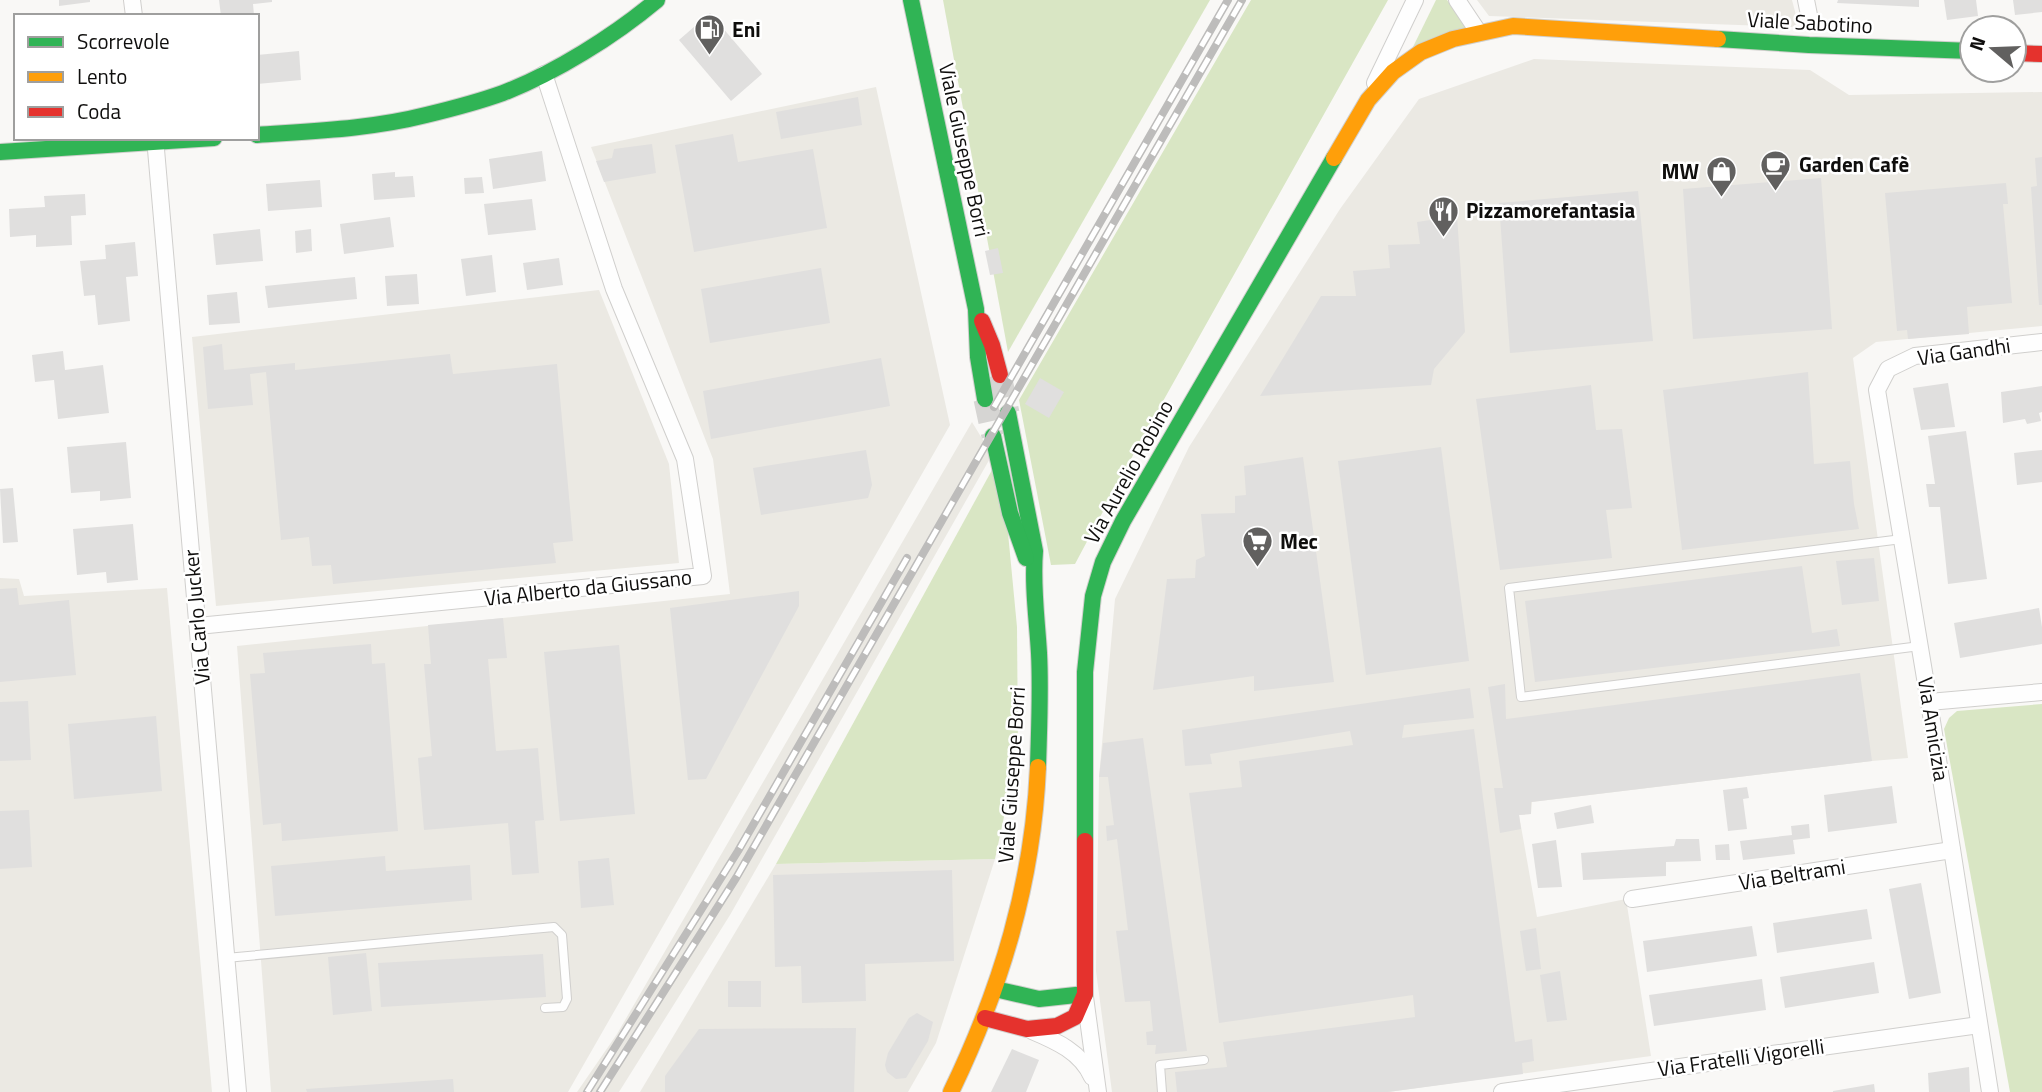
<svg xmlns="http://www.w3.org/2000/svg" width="2042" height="1092" viewBox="0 0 2042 1092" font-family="'Titillium Web',sans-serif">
<rect width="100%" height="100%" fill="#f9f8f6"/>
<!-- built -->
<g fill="#ebe9e3">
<polygon points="1477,0 1792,0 1798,23 1792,27 1489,16"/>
<polygon points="1534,59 1810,70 1849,95 2042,92 2042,326 1876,342 1853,358 1908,758 1872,761 1532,802 1531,814 1519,815 1537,917 1626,899 1651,1056 1388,1092 1112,1092 1096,971 1099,777 1115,599 1189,447 1340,209 1419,99"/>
<polygon points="876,87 950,425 568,1092 271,1092 237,646 730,594 713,459 591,147"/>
<polygon points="599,290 669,464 679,563 216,606 192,337"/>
<polygon points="972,422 992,455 730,915 619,1092 577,1092 617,1034"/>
<polygon points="0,578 19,579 24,596 167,588 212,1092 0,1092"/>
<polygon points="995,859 936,1043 908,1092 640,1092 776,864"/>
</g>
<!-- green -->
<g fill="#d9e6c4">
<polygon points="943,0 1210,0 1008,352"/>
<polygon points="1251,0 1388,0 1139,444 1075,564 1051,565 1019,400"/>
<polygon points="1436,0 1447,0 1468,28 1411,51"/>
<polygon points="992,470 1008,533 1017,627 1018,751 995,859 776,864"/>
<polygon points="2042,704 2042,1092 2010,1092 1944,729 1949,718 1957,711"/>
</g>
<!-- building -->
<g fill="#e0dfde">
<polygon points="59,0 90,0 90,2 59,6"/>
<polygon points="219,0 272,0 272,2 253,4 254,15 221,16"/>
<polygon points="1838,0 1919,0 1919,7 1837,3"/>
<polygon points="1944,0 1976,0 1978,16 1947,20"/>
<polygon points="2013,0 2042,0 2042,12 2015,15"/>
<polygon points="710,13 762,74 731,101 679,40"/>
<polygon points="299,51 301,80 257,84 257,55"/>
<polygon points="858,97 862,125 781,139 776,112"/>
<polygon points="733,134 738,162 813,149 827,228 694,252 675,145"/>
<polygon points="652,144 656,173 604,182 596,161 612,158 614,149"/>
<polygon points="542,151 546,181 493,189 489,159"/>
<polygon points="2042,157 2042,305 2039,305 2031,187 2037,186 2035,158"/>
<polygon points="395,172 395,177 413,176 415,197 374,200 372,174"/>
<polygon points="482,177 484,193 465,194 464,178"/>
<polygon points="1821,178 1832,329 1693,339 1683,189"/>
<polygon points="320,180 322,207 268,211 266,184"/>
<polygon points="2006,183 2008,204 2003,204 2012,303 1967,307 1969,334 1908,339 1907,330 1897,331 1885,193"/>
<polygon points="1638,191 1653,341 1510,353 1499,203"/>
<polygon points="85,194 86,215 71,216 72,245 36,247 36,235 10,237 9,209 45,207 44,196"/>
<polygon points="532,199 536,230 488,235 484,204"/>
<polygon points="1457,216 1465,332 1434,369 1431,385 1260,396 1321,296 1356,296 1353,271 1390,268 1388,245 1420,244 1417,222"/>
<polygon points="390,217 394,247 344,254 340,224"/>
<polygon points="260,229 263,261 216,265 213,234"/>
<polygon points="311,229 312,251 296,253 295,231"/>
<polygon points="135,242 138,276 126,277 130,321 98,325 95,295 84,296 80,261 106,259 105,245"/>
<polygon points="998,248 1003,273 990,275 985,251"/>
<polygon points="492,255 496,292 466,296 461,259"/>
<polygon points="559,258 563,285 527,290 523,263"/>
<polygon points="821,268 830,323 710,343 701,289"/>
<polygon points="417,274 419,304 387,306 385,276"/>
<polygon points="355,277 357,299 268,308 265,286"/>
<polygon points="237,292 240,323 209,325 207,295"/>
<polygon points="222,344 224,370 295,363 295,370 450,354 453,374 557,364 573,541 553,543 556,563 333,584 331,565 312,566 309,537 281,540 266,372 250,374 253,405 208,409 203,347"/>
<polygon points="63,351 65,370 103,365 109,413 58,419 54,380 35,382 32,355"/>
<polygon points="881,358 890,406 711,439 703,391"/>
<polygon points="1808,372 1814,464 1850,461 1854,504 1859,529 1682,550 1663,390"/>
<polygon points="1040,378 1064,392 1049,418 1025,404"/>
<polygon points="1948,383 1955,427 1921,430 1913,388"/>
<polygon points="1591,385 1596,430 1622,429 1632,508 1606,510 1612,558 1500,570 1476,399"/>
<polygon points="2042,386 2042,412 2039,413 2041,421 2027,424 2025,419 2003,423 2001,392"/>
<polygon points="1966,431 1987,579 1948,584 1940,507 1929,507 1926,484 1935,484 1928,436"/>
<polygon points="126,442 131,498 100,501 100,491 71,493 67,447"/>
<polygon points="1441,447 1469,661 1366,675 1338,461"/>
<polygon points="866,450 872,485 868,498 761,515 753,468"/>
<polygon points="2042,450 2042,482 2017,485 2014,453"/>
<polygon points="1303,457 1334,682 1254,691 1254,676 1153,690 1167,579 1195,578 1196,560 1205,556 1201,514 1235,513 1235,496 1246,495 1244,466"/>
<polygon points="13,488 18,542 3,543 0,489"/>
<polygon points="133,524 138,580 107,583 106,572 77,575 73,529"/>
<polygon points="1874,558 1879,601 1842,605 1836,561"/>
<polygon points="1802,566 1812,633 1837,629 1840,646 1535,682 1525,601"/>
<polygon points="17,588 19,605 69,600 76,675 0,682 0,589"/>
<polygon points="799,591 799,606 706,779 688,780 670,608"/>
<polygon points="2039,608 2042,627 2042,644 1960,658 1954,623"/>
<polygon points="503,618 507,658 488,659 496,751 538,748 544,820 535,821 539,873 512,875 508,823 424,830 418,758 432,756 424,664 431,664 428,625"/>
<polygon points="371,644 372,664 385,663 398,831 282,841 281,823 263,825 250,674 265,673 263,653"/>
<polygon points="619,645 635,814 560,821 544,652"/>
<polygon points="1860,673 1872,761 1531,802 1531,814 1519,815 1521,829 1500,833 1494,788 1503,788 1488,687 1505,684 1506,719"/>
<polygon points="1470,688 1474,718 1404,725 1402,738 1474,729 1515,1042 1532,1039 1534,1061 1522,1063 1523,1074 1388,1092 1177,1092 1175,1072 1227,1067 1223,1042 1415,1017 1413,995 1219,1023 1189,793 1242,787 1239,761 1353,745 1350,731 1210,754 1212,764 1185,766 1182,730"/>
<polygon points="28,701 31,760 0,761 0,702"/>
<polygon points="156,716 162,791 74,799 68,724"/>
<polygon points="1143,738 1187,1051 1155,1054 1156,1045 1147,1045 1146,1032 1153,1031 1150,1001 1125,1002 1116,931 1128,930 1117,839 1107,841 1106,826 1114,825 1108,777 1099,777 1103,743"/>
<polygon points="1892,786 1897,823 1828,832 1824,795"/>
<polygon points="1747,787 1749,798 1743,799 1747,829 1728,831 1723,790"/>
<polygon points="1591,805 1594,823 1557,829 1554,813"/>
<polygon points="29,810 32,867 0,869 0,811"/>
<polygon points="1809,824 1810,838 1793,840 1795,854 1743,860 1740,841 1792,835 1791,826"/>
<polygon points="1676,839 1699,839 1701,861 1666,862 1666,876 1583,880 1581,853 1674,846"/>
<polygon points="1556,840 1562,887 1538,888 1532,844"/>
<polygon points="1729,844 1730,860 1716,860 1715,845"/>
<polygon points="385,856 386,871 470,865 472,900 275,916 271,866"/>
<polygon points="609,858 614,905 581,908 578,861"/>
<polygon points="952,870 954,961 865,964 866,1001 802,1003 801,966 775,967 773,875"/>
<polygon points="1921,883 1941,993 1909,999 1889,889"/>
<polygon points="1867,909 1872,939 1777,953 1773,923"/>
<polygon points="1752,926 1757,956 1647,972 1643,941"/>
<polygon points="1536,928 1541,969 1526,971 1520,931"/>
<polygon points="366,953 372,1011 333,1015 328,957"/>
<polygon points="543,954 546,997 381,1007 378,963"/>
<polygon points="1874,962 1879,993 1785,1008 1780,977"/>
<polygon points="1560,971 1567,1020 1547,1022 1540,975"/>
<polygon points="1762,979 1766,1010 1654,1026 1649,995"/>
<rect x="728" y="981" width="33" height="26"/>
<polygon points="917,1013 933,1022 928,1041 906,1078 896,1079 887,1072 885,1065 888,1053 909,1018"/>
<polygon points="856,1028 854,1092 665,1092 665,1076 699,1029"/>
<polygon points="1012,1049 1039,1060 1026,1092 991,1092"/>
<polygon points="1969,1067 1970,1092 1929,1092 1928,1073"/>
<polygon points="453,1079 454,1092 307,1092 306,1089"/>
<polygon points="1874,1084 1875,1092 1833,1092 1833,1091"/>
</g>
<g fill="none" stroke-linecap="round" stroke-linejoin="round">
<!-- secondary-tunnel -->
<g stroke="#d6d5d3" stroke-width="23" stroke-dasharray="23 11" stroke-linecap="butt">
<polyline points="1000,375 1008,413"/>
<polyline points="985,399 993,436"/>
</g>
<defs>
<g id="lane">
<polyline points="1902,539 1509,588 1521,697 1920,646"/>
<polyline points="226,958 554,927 562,935 567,999 563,1007 545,1008"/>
<polyline points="1162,1092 1160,1065 1204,1060"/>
</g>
<g id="street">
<polyline points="132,0 134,16"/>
<polyline points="1457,0 1479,33"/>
<polyline points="1806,0 1809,15"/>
<polyline points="1375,83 1415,0"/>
<polyline points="155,138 238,1092"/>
<polyline points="198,626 703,576 685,459 614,289 544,74"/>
<polyline points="1929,702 2042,692"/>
<polyline points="1632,899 1952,850"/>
<polyline points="1085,997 1098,1092"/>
<path d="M1032,1031c24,10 49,21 60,46"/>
<polyline points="1502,1092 1979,1025"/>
<polyline points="1990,1092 1929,702 1877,390 1888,369 1915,356 2042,342"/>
</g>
<g id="fast">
<polyline points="911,0 976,309 978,357 985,399"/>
<polyline points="1718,39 1809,45 1972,51"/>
<path d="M257,135c56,-4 114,-6 169,-20 25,-6 52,-13 77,-22 52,-20 111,-57 154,-93"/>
<polyline points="0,152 214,138"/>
<path d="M1008,413l27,138c-3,34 2,68 4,102 2,38 0,76 -1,114"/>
<polyline points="993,436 1010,513 1026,558"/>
<polyline points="1085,841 1085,672 1093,596 1103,562 1123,521 1334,158"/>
<polyline points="995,989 1039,999 1085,994"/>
</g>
<g id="slow">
<polyline points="1334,158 1368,100 1393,72 1421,52 1453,39 1513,26 1718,39"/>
<path d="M951,1092c50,-104 82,-209 87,-325"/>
</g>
<g id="jam">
<polyline points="2014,53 2042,54"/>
<polyline points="982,321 992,345 1000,375"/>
<polyline points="985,1018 1027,1029 1057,1026 1075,1017 1085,994 1085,841"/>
</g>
</defs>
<!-- lane casing -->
<use href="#lane" stroke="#d0cfcd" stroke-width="10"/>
<!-- street casing -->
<use href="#street" stroke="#d0cfcd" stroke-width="18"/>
<!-- fast casing -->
<use href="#fast" stroke="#d0cfcd" stroke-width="18"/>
<!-- slow casing -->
<use href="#slow" stroke="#d0cfcd" stroke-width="18"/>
<!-- jam casing -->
<use href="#jam" stroke="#d0cfcd" stroke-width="18"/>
<!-- lane -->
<use href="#lane" stroke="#fefefe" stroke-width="8"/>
<!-- street -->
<use href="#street" stroke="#fefefe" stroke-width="16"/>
<!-- fast -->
<use href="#fast" stroke="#30b455" stroke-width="16"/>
<!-- slow -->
<use href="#slow" stroke="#ff9f0a" stroke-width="16"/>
<!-- jam -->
<use href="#jam" stroke="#e5322d" stroke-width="16"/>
<defs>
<g id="rail">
<polyline points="994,407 1228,0"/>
<polyline points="587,1092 738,851 907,558"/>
<polyline points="600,1092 736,878 1242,0"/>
</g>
</defs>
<!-- rail casing -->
<use href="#rail" stroke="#bdbcbb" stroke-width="8"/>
<!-- rail -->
<use href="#rail" stroke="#fff" stroke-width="5" stroke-dasharray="16" stroke-linecap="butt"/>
</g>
<!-- icons -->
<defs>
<symbol id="fuel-pin" viewBox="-11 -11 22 30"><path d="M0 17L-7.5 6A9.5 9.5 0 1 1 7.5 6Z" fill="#61605f" stroke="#fff"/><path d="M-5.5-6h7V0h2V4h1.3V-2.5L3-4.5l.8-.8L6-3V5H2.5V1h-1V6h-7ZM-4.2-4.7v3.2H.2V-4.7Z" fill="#fff"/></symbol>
<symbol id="cafe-pin" viewBox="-11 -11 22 30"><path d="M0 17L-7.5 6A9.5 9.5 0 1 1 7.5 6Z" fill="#61605f" stroke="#fff"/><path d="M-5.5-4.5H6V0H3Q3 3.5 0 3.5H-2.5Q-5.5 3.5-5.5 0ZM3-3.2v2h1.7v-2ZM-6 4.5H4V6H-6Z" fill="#fff"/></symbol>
<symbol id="shop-pin" viewBox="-11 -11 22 30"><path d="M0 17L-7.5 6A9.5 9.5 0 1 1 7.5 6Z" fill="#61605f" stroke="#fff"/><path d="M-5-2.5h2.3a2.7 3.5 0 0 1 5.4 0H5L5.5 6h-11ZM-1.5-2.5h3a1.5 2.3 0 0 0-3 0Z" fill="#fff"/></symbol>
<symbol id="restaurant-pin" viewBox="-11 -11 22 30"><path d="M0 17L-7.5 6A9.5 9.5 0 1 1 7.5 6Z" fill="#61605f" stroke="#fff"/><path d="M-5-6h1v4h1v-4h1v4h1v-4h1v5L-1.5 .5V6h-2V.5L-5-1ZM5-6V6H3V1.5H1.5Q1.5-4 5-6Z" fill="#fff"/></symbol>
<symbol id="supermarket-pin" viewBox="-11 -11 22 30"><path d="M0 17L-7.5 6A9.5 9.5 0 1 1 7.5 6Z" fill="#61605f" stroke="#fff"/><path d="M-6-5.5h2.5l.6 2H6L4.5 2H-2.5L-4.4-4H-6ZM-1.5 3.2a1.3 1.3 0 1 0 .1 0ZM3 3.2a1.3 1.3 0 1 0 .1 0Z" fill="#fff"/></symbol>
</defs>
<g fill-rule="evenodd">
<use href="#fuel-pin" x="692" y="12" width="35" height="47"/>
<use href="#cafe-pin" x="1758" y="148" width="35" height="47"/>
<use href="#shop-pin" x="1704" y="154" width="35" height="47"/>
<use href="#restaurant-pin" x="1426" y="194" width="35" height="47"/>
<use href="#supermarket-pin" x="1240" y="524" width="35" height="47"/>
</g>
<g text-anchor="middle" stroke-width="5" stroke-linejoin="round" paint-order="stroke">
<!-- street labels -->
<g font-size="21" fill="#0f0e0d" stroke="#fff">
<text transform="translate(1810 23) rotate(3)" y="7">Viale Sabotino</text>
<text transform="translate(964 150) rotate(78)" y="7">Viale Giuseppe Borri</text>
<text transform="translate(1964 352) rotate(-8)" y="7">Via Gandhi</text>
<text transform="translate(1129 472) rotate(-61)" y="7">Via Aurelio Robino</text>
<text transform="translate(588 588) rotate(-6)" y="7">Via Alberto da Giussano</text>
<text transform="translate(197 617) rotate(-95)" y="7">Via Carlo Jucker</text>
<text transform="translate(1933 729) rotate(81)" y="7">Via Amicizia</text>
<text transform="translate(1012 775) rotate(-86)" y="7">Viale Giuseppe Borri</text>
<text transform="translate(1792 875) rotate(-9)" y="7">Via Beltrami</text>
<text transform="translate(1741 1058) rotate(-8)" y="7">Via Fratelli Vigorelli</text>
</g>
<!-- poi labels -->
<g font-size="21" font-weight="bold" fill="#0f0e0d" stroke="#fff" text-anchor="start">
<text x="732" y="37">Eni</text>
<text x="1799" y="172">Garden Cafè</text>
<text x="1699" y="179" text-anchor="end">MW</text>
<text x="1466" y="218">Pizzamorefantasia</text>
<text x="1280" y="549">Mec</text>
</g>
</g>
<!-- legend -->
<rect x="14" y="14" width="245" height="126" fill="#ffffff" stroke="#9f9f9e" stroke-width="2"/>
<rect x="28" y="37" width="35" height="10" fill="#30b455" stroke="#9f9f9e" stroke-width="2"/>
<text x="77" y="49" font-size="21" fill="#0f0e0d">Scorrevole</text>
<rect x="28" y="72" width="35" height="10" fill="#ff9f0a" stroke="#9f9f9e" stroke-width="2"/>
<text x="77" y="84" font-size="21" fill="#0f0e0d">Lento</text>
<rect x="28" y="107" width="35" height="10" fill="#e5322d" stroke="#9f9f9e" stroke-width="2"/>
<text x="77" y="119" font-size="21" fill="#0f0e0d">Coda</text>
<!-- north arrow -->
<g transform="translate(1993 49) rotate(289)"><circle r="33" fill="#ffffff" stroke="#9f9f9e" stroke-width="2"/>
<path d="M0-5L12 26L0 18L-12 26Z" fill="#61605f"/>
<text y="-10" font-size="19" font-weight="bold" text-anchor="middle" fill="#0f0e0d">N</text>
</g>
</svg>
